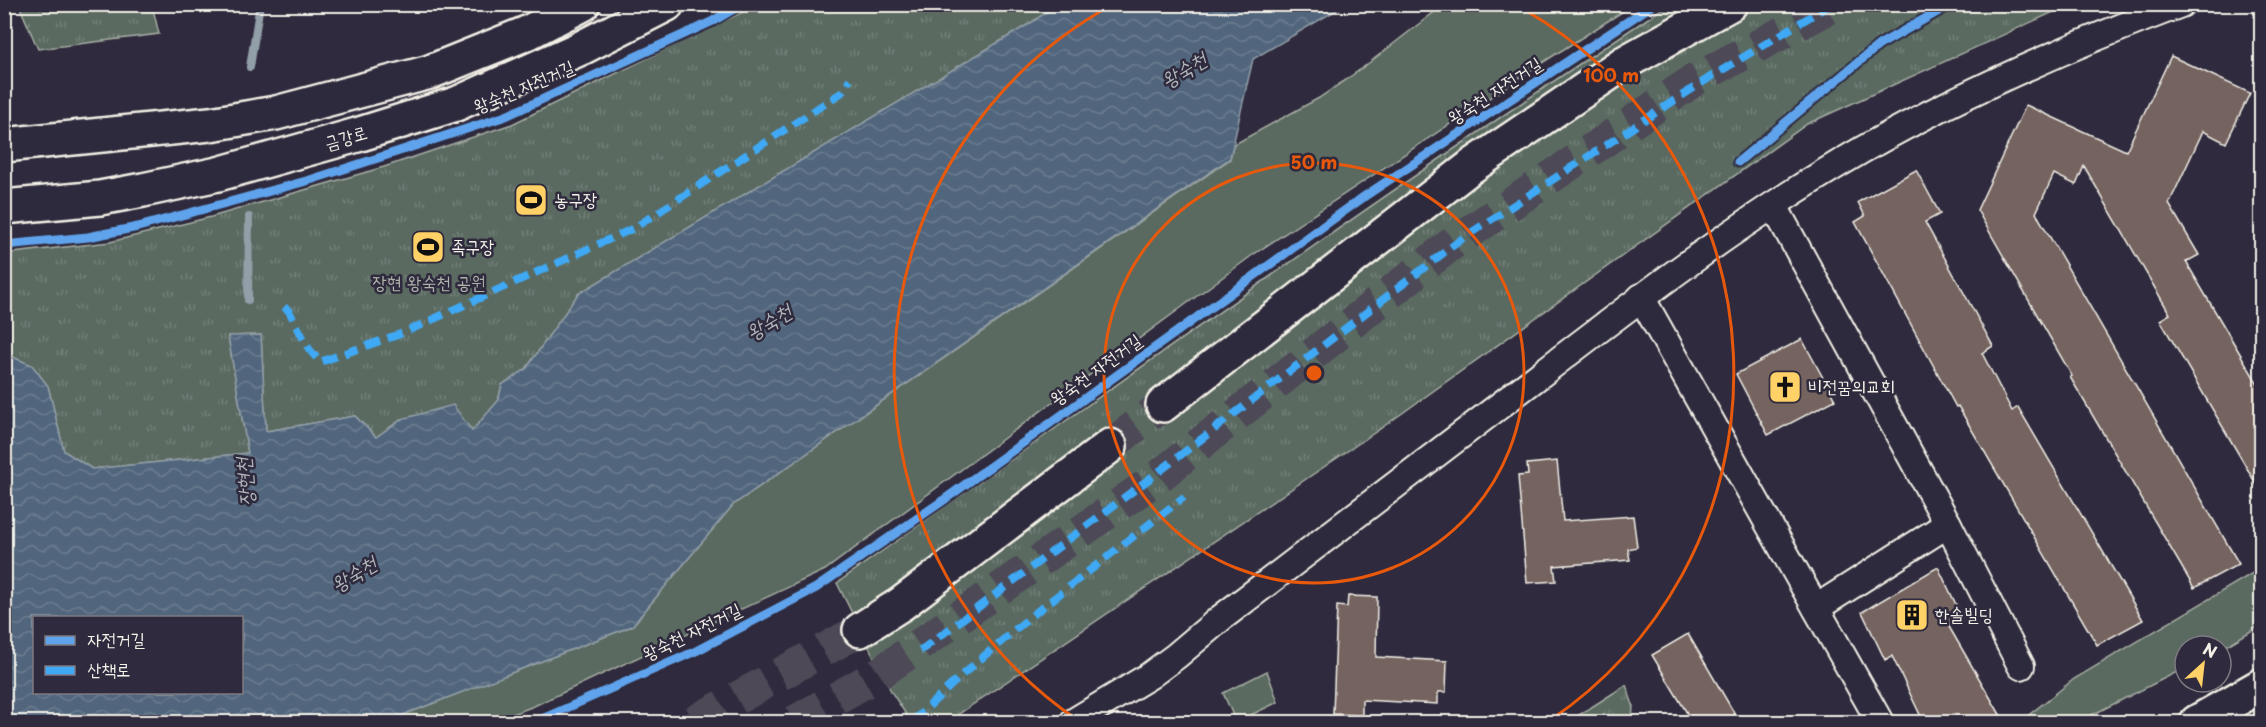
<svg xmlns="http://www.w3.org/2000/svg" width="2266" height="727" viewBox="0 0 2266 727" font-family="'Playpen Sans','Poor Story',sans-serif">
<defs>
<pattern id="park-tufts" width="24" height="20" patternUnits="userSpaceOnUse" patternTransform="scale(1.5)"><rect width="24" height="20" fill="#5a6a61"/><path d="M3 7l-1-3M5 7V3M7 7l1-3M15 17l-1-3M17 17v-4M19 17l1-3" fill="none" stroke="#728078"/></pattern>
<pattern id="water-waves" width="16" height="10" patternUnits="userSpaceOnUse" patternTransform="scale(1.5)"><rect width="16" height="10" fill="#51667d"/><path d="M0 5q4-4 8 0t8 0" fill="none" stroke="#6b7c8f"/></pattern>
</defs>
<rect width="100%" height="100%" fill="#2f2a3d"/>
<filter id="ink" filterUnits="userSpaceOnUse"><feTurbulence type="fractalNoise" baseFrequency=".0167" numOctaves="2"/><feDisplacementMap in="SourceGraphic" scale="12" xChannelSelector="R" yChannelSelector="G"/><feConvolveMatrix kernelMatrix="1 2 1 2 8 2 1 2 1" color-interpolation-filters="sRGB"/></filter>
<g filter="url(#ink)">
<!-- green -->
<g fill="#5a6a61" stroke="#a7aea4" stroke-width="1.5">
<polygon points="1438,5 1633,5 1542,63 1254,254 825,570 534,706 492,722 385,722 632,626 733,505 1230,159 1233,145 1319,98 1361,69 1433,13"/>
<polygon points="2261,568 2261,625 2221,649 2221,646 2185,646 2185,668 2078,722 2020,722 2074,679"/>
<polygon points="1267,671 1278,702 1236,722 1223,693"/>
</g>
<!-- park -->
<g fill="url(#park-tufts)" stroke="#a7aea4" stroke-width="1.5">
<polygon points="24,4 152,5 159,34 38,49 19,5"/>
<polygon points="757,5 1057,5 1029,24 578,294 526,369 502,385 498,401 472,431 402,419 376,437 355,416 266,431 261,335 228,336 248,453 92,469 64,451 48,386 32,365 5,354 4,254 110,242 211,217 384,167 512,124"/>
<path d="M1668,5h401l-262,119 -427,305 -433,293h-36l-19,-29 -55,-110c275,-195 549,-392 831,-578z"/>
<polygon points="1626,685 1633,705 1632,722 1568,722"/>
</g>
<!-- water -->
<path fill="url(#water-waves)" stroke="#929ea8" stroke-width="1.5" fill-rule="evenodd" d="M1057,5h288l-92,54 -23,99 -497,347 -101,121 -247,96h-380v-368l27,11 16,21 16,65 28,18 156,-16 -20,-117 33,-1 5,96 89,-15 21,21 26,-18 51,-14 19,26 26,-30 4,-16 24,-16 52,-75 451,-270zM34,618h208v74h-208z"/>
<g fill="none" stroke-linecap="round" stroke-linejoin="round">
<!-- stream -->
<g stroke="#929ea8" stroke-width="8">
<polyline points="250,67 260,4"/>
<polyline points="248,300 249,217"/>
</g>
</g>
<!-- building -->
<g fill="#746461" stroke="#f4f1e8" stroke-width="1.5">
<polygon points="2171,56 2250,93 2226,143 2203,131 2169,204 2199,255 2186,262 2262,391 2262,494 2160,320 2170,314 2084,166 2076,185 2054,174 2036,213 2239,564 2194,588 2070,377 2072,376 1977,210 2026,105 2126,151"/>
<polygon points="1916,170 1940,214 1925,222 1993,346 1982,353 2012,411 2018,407 2143,620 2097,645 1958,406 1956,407 1855,222 1865,216 1858,202"/>
<polygon points="1802,339 1835,400 1768,435 1736,374"/>
<polygon points="1557,461 1563,521 1633,516 1637,547 1628,549 1630,560 1554,566 1556,581 1527,583 1518,476 1528,475 1527,464"/>
<polygon points="1938,567 1962,617 1948,625 2005,723 1924,723 1892,656 1885,660 1862,612"/>
<polygon points="1348,596 1377,597 1376,657 1447,661 1446,692 1438,692 1438,704 1362,700 1362,715 1333,714 1337,606 1347,607"/>
<polygon points="1688,634 1740,723 1693,723 1652,655"/>
</g>
<g fill="none" stroke-linecap="round" stroke-linejoin="round">
<!-- highway-tunnel -->
<g stroke="#4d4857" stroke-width="33" stroke-dasharray="33 16" stroke-linecap="butt">
<polyline points="1110,446 1163,405"/>
<polyline points="694,722 860,630"/>
<polyline points="794,722 877,675 1157,478 1449,246 1696,79 1836,4"/>
</g>
<defs>
<g id="street">
<polyline points="1774,206 1948,524 1816,608"/>
<polyline points="1641,297 1880,722"/>
<polyline points="1948,524 2021,666"/>
<path d="M1073,722l76,-46 27,-20 45,-38c103,-79 207,-158 311,-237 106,-82 214,-164 330,-231 102,-58 210,-105 319,-146"/>
</g>
<g id="secondary">
<polyline points="4,145 210,124 276,113 430,72 527,33 583,4"/>
<polyline points="4,207 100,198 143,190 218,174 357,135 456,104 581,48 667,4"/>
<polyline points="2197,722 2262,685"/>
</g>
<g id="highway">
<polyline points="1163,405 1472,166 1624,63 1730,4"/>
<polyline points="860,630 901,604 1110,446"/>
</g>
</defs>
<!-- street casing -->
<use href="#street" stroke="#f4f1e8" stroke-width="30"/>
<!-- secondary casing -->
<use href="#secondary" stroke="#f4f1e8" stroke-width="38"/>
<!-- highway casing -->
<use href="#highway" stroke="#f4f1e8" stroke-width="38"/>
<!-- street -->
<use href="#street" stroke="#2f2a3d" stroke-width="26"/>
<!-- secondary -->
<use href="#secondary" stroke="#2f2a3d" stroke-width="33"/>
<!-- highway -->
<use href="#highway" stroke="#2f2a3d" stroke-width="33"/>
<!-- quiet -->
<g stroke="#3fa9f5" stroke-width="8" stroke-dasharray="15 8" stroke-linecap="butt">
<polyline points="284,307 289,311 309,349 320,362 403,333 634,228 841,93 850,79"/>
<polyline points="920,651 1165,467 1463,238 1709,78 1831,4"/>
<polyline points="912,722 963,674 1030,617 1184,497"/>
</g>
<defs>
<g id="cycleway">
<polyline points="1738,162 1879,45 1951,4"/>
<polyline points="4,245 88,237 138,227 310,180 378,158 506,116 713,21 742,4"/>
<polyline points="535,722 696,651 816,588 941,502 1365,196 1654,4"/>
</g>
</defs>
<!-- cycleway casing -->
<use href="#cycleway" stroke="#2f2a3d" stroke-width="13"/>
<!-- cycleway -->
<use href="#cycleway" stroke="#60a3ed" stroke-width="9"/>
</g>
</g>
<!-- distance rings -->
<g fill="none" stroke="#e8590c" stroke-width="3">
<circle cx="1314" cy="373" r="210"/>
<path d="M1079 721A420 420 0 0 1 1110 6M1518 6A420 420 0 0 1 1549 721"/>
</g>
<!-- icons -->
<defs>
<symbol id="stadium-square" viewBox="-11 -11 22 22"><rect x="-9" y="-9" width="18" height="18" rx="4" fill="#ffd166" stroke="#2f2a3d"/><path d="M0-5a6.5 5 0 1 0 0 10a6.5 5 0 1 0 0-10ZM-3.5-1.8h7v3.6h-7Z" fill="#111"/></symbol>
<symbol id="church-square" viewBox="-11 -11 22 22"><rect x="-9" y="-9" width="18" height="18" rx="4" fill="#ffd166" stroke="#2f2a3d"/><path d="M-1.2-6h2.4v3.5h3.3v2.4h-3.3V6h-2.4V-.1h-3.3v-2.4h3.3Z" fill="#111"/></symbol>
<symbol id="building-square" viewBox="-11 -11 22 22"><rect x="-9" y="-9" width="18" height="18" rx="4" fill="#ffd166" stroke="#2f2a3d"/><path d="M-4-6H4V6H1V3H-1V6H-4ZM-2.5-4.3h1.7v1.8h-1.7ZM.8-4.3h1.7v1.8H.8ZM-2.5-1h1.7V.8h-1.7ZM.8-1h1.7V.8H.8Z" fill="#111"/></symbol>
</defs>
<g fill-rule="evenodd">
<use href="#stadium-square" x="512" y="181" width="38" height="38"/>
<use href="#stadium-square" x="409" y="228" width="38" height="38"/>
<use href="#church-square" x="1766" y="368" width="38" height="38"/>
<use href="#building-square" x="1893" y="596" width="38" height="38"/>
</g>
<g text-anchor="middle" stroke-width="5" stroke-linejoin="round" paint-order="stroke">
<!-- street labels -->
<g font-size="18" fill="#f4f1e8" stroke="#2f2a3d">
<text transform="translate(524 87) rotate(-23)" y="6">왕숙천 자전거길</text>
<text transform="translate(1495 91) rotate(-33)" y="6">왕숙천 자전거길</text>
<text transform="translate(346 138) rotate(-16)" y="6">금강로</text>
<text transform="translate(1096 370) rotate(-36)" y="6">왕숙천 자전거길</text>
<text transform="translate(692 632) rotate(-26)" y="6">왕숙천 자전거길</text>
</g>
<!-- poi labels -->
<g font-size="18" fill="#f4f1e8" stroke="#2f2a3d" text-anchor="start">
<text x="554" y="206">농구장</text>
<text x="451" y="253">족구장</text>
<text x="1808" y="393">비전꿈의교회</text>
<text x="1935" y="621">한솔빌딩</text>
</g>
<!-- park labels -->
<g font-size="18" fill="#afb4ab" stroke="#2f2a3d">
<text x="429" y="289">장현 왕숙천 공원</text>
</g>
<!-- water labels -->
<g font-size="20" font-style="italic" fill="#b3b9bd" stroke="#2f2a3d">
<text transform="translate(1184 70) rotate(-31)" y="7">왕숙천</text>
<text transform="translate(769 322) rotate(-31)" y="7">왕숙천</text>
<text transform="translate(245 482) rotate(-95)" y="7">장현천</text>
<text transform="translate(354 574) rotate(-31)" y="7">왕숙천</text>
</g>
</g>
<circle cx="1314" cy="373" r="9" fill="#e8590c" stroke="#2f2a3d" stroke-width="3"/>
<g font-size="18" text-anchor="middle" font-weight="bold" fill="#e8590c" stroke="#2f2a3d" stroke-width="5" stroke-linejoin="round" paint-order="stroke">
<text x="1611" y="82">100 m</text>
<text x="1314" y="169">50 m</text>
</g>
<!-- margin -->
<rect width="2266" height="727" fill="none" stroke="#2f2a3d" stroke-width="24"/>
<rect x="12" y="12" width="2242" height="703" fill="none" stroke="#f4f1e8" stroke-width="2" filter="url(#ink)"/>
<!-- legend -->
<rect x="33" y="616" width="210" height="78" fill="#2f2a3d" stroke="#7e7a81" stroke-width="1.5"/>
<rect x="45" y="636" width="30" height="9" fill="#60a3ed" stroke="#7e7a81" stroke-width="1.5"/>
<text x="87" y="646" font-size="18" fill="#f4f1e8">자전거길</text>
<rect x="45" y="666" width="30" height="9" fill="#3fa9f5" stroke="#7e7a81" stroke-width="1.5"/>
<text x="87" y="676" font-size="18" fill="#f4f1e8">산책로</text>
<!-- north arrow -->
<g transform="translate(2203 664) rotate(27)"><circle r="28" fill="#2f2a3d" stroke="#7e7a81" stroke-width="1.5"/>
<path d="M0-4.5L10 22L0 15L-10 22Z" fill="#ffd166"/>
<text y="-9" font-size="16" font-weight="bold" text-anchor="middle" fill="#f4f1e8">N</text>
</g>
</svg>
